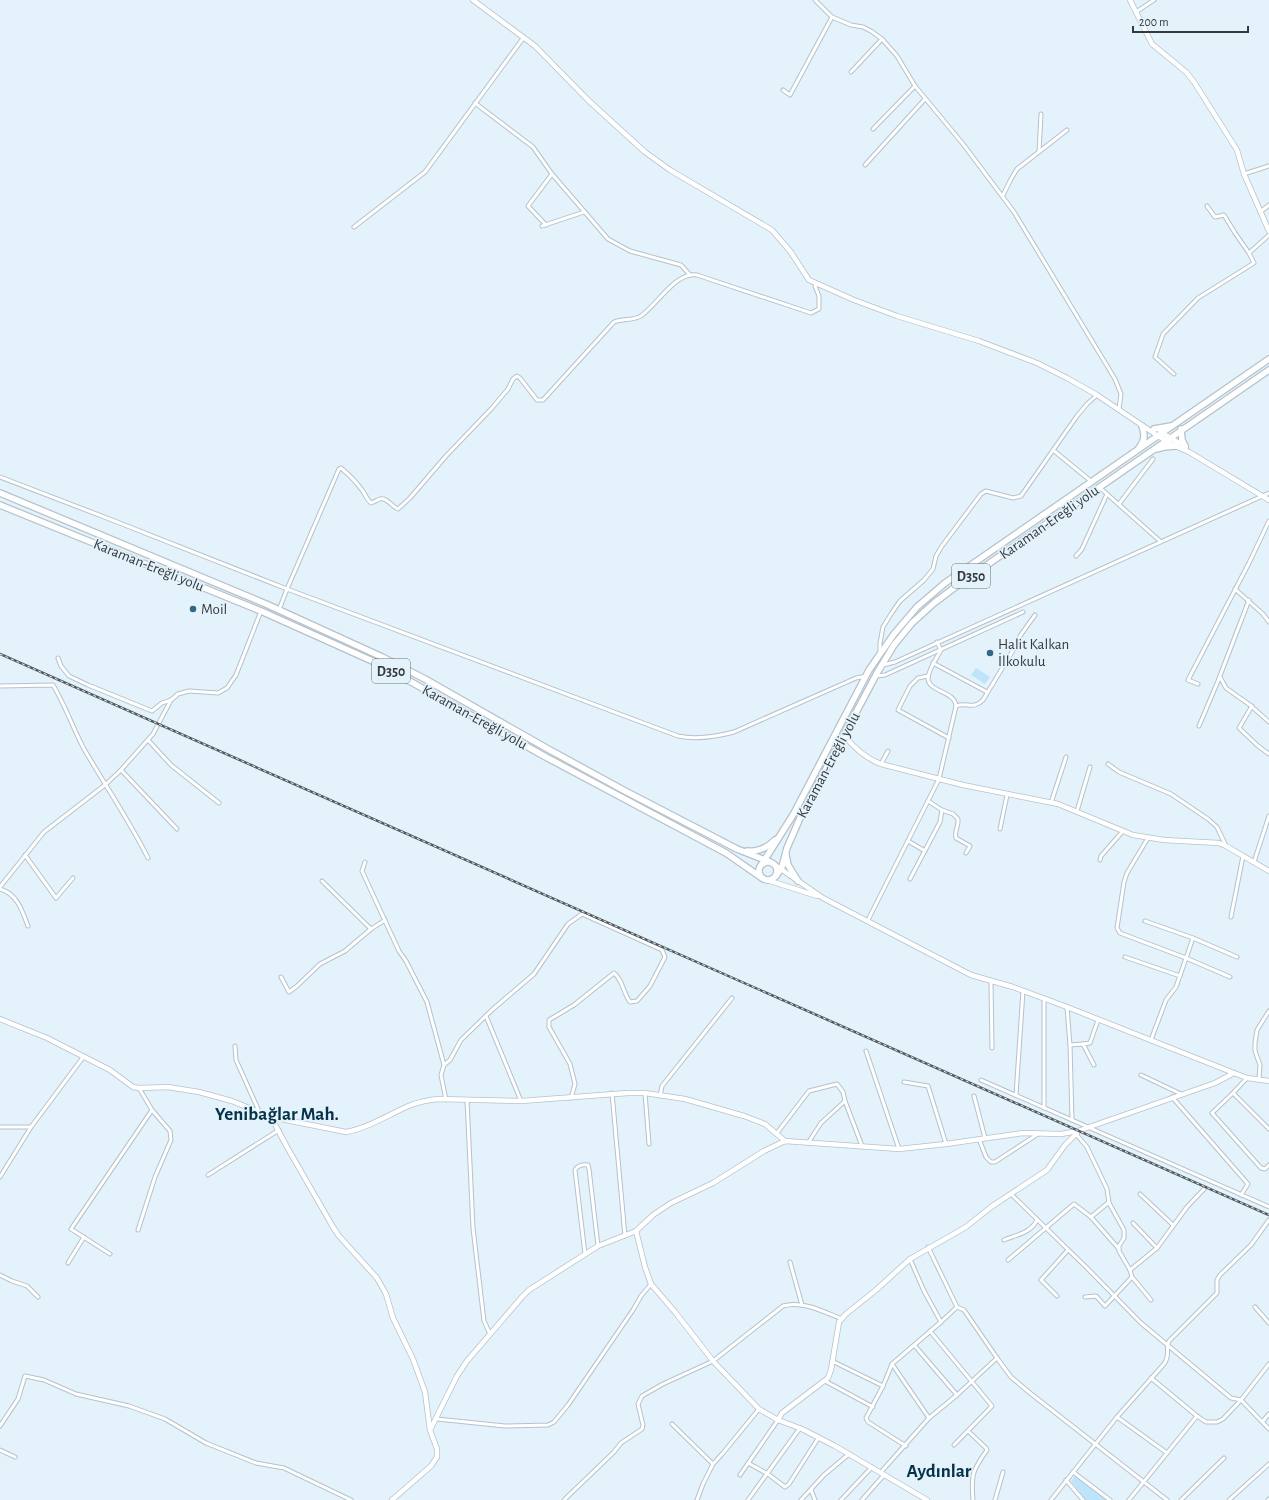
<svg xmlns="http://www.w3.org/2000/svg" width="1269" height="1500" viewBox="0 0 1269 1500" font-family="'Alegreya Sans',sans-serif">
<rect width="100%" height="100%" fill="#e4f2fb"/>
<!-- green -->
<g fill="#bee4fc">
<polygon points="976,668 990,677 985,684 971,675"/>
<polygon points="1076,1475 1108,1500 1086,1500 1071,1481"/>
</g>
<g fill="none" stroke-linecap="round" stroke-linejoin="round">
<defs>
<g id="street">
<polyline points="815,0 832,17 851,25 863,27 871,31 882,39 897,56 915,86 963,144 1014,212 1115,379 1121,394 1119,409"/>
<polyline points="1136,12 1154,0"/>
<polyline points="851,72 882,39"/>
<polyline points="783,90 790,95 832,17"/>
<polyline points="475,103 533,147 552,174 608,239 630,251 681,265 689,274"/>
<polyline points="873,129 915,86"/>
<polyline points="1039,152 1041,114"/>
<polyline points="865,165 925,99"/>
<polyline points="1244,174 1269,166"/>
<polyline points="1003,195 1011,179 1017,169 1067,130"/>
<polyline points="1207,206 1215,217 1224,215 1235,233 1249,253"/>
<polyline points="1260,212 1269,205"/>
<polyline points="546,225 528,206 552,174"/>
<polyline points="542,226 584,212"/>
<polyline points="354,227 425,172 524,37"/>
<polyline points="1174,374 1155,357 1163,334 1198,298 1254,263 1249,253 1269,235"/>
<polyline points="1053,450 1092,482"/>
<path d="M0,477l112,43 175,69 391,147c19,4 37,1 56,-4l122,-54 10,-2"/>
<polyline points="1099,487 1160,541"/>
<polyline points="1119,504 1153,459"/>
<polyline points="1076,556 1082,549 1107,494"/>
<polyline points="1235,589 1263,614 1269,622"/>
<path d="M279,610l8,-21 52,-120 2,-1c6,5 16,15 21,22 4,5 4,9 9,13 3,-1 6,-3 9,-4 7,-2 12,8 18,10l12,-11 36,-42 46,-48 16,-19 5,-10 4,-3 3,2 17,22h6l71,-78c9,-4 19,-1 27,-6 16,-11 35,-45 56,-41l114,38 8,-4v-13l-4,-10 2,-2"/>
<polyline points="880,654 880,643 883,627 891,614 900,601 924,580 933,569 936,556 942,546 981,494 986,491 1013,498 1021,496 1077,416 1087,404 1097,395"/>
<polyline points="58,658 61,666 69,676 88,685 152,711 162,703 171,700"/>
<polyline points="933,663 987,692"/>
<polyline points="883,665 895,662 1269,493"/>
<polyline points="876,676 885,675 1023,612"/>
<polyline points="928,676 918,678 910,686 898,710 949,738"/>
<polyline points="1220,677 1226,688 1250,705 1269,722"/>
<polyline points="1198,684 1188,680 1249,563 1269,521"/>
<path d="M0,686l53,-1c12,20 20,43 31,64 21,36 45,71 64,109"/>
<path d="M956,706c12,-4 17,4 27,-6l35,-58 2,-6 15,-21"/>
<polyline points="1252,706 1239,728 1258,746 1269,754"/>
<polyline points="1199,726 1218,681 1249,600"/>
<polyline points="148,740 171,765 219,803"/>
<polyline points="881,764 888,751"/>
<polyline points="1108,764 1119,772 1171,794 1208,819 1217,827 1226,846"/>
<polyline points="121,770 177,829"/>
<polyline points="1051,803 1066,757"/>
<path d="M942,810l11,4 5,5c1,7 -4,12 -2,19l14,8 -4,7"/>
<polyline points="1077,811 1090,767"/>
<polyline points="1000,829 1007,795"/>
<polyline points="1148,838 1127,873 1124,882 1117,928 1120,933 1186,958 1230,977"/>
<polyline points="908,841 925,851"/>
<polyline points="25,855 56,898 73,878"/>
<polyline points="1100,860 1101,856 1123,831"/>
<polyline points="365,862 362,871 399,951 406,961 427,1002 444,1065 441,1075 446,1100"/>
<polyline points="1254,862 1269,816"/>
<polyline points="910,879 940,822 942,810 928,801"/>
<polyline points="322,881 371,929"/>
<polyline points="0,887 44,832 105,785 121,770 153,734 171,700 178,694 189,691 218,693 227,688 236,675 261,611"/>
<path d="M0,889c17,5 22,21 28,37"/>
<polyline points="1231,917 1243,856"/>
<path d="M868,920l71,-141 17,-73c-1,-15 -27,-14 -28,-27 0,-10 9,-21 13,-29l-4,-8"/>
<polyline points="1145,921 1193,938 1237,957"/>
<polyline points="1125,957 1180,976"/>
<polyline points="281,977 289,992 297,986 320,964 345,951 371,929 385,920"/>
<polyline points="991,982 992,1048"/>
<polyline points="1044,998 1044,1108"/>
<polyline points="1067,1007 1070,1045 1072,1120 1269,1207"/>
<polyline points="486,1016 521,1101"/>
<polyline points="1151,1040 1166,1000 1176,987 1193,938"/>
<polyline points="1083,1044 1090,1043 1098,1020"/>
<polyline points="1070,1045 1083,1044 1094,1065"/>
<polyline points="235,1046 236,1060 259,1111"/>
<polyline points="866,1051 899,1149"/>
<path d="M444,1065l6,-5 11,-20 32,-31 41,-35 34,-50 14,-10 80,36 3,7 -15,29 -13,15 -7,1c-7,-9 -7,-22 -16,-29l-40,32 -25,15v7l21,37 5,20 -4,14"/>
<polyline points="1141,1075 1181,1094"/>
<polyline points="1247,1078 1233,1093 1212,1113 1261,1168 1265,1169 1269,1165"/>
<polyline points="1259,1079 1260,1065 1255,1051 1255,1043 1257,1030 1269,1011"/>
<polyline points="981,1080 1072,1120"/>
<polyline points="904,1082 928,1086 946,1144"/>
<polyline points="612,1093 625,1236"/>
<polyline points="645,1093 649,1144"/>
<polyline points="1233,1093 1269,1129"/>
<polyline points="1016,1095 1023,991"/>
<polyline points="660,1096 662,1086 732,998"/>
<polyline points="974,1096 985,1138"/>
<polyline points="1172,1097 1248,1184 1241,1195"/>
<polyline points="467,1100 473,1228 484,1321 490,1334"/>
<polyline points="0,1127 31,1127"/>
<polyline points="777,1133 809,1091 837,1084 843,1092 845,1101 862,1146"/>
<polyline points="1076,1134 1087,1147 1107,1189 1109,1203 1124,1230 1124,1238 1119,1246 1119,1251 1130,1270 1132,1277 1151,1300"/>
<polyline points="979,1139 986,1157 991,1162 995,1162 1038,1134"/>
<polyline points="808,1143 821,1123 845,1101"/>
<polyline points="208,1175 279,1130"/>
<polyline points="0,1177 31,1127 84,1056"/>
<polyline points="1011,1194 1087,1268 1141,1323 1231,1398 1241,1400 1269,1429"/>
<polyline points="1140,1194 1173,1225"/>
<polyline points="1109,1202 1091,1217 1119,1249"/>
<polyline points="1133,1223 1157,1248"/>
<polyline points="138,1230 155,1177 171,1140 170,1131 152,1110 139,1088"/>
<path d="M1004,1240c12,-5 27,-7 33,-20"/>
<polyline points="110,1254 71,1229 152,1110"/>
<path d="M585,1254l-10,-84c3,-5 7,-6 13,-5l1,4 9,77"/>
<polyline points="910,1259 924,1291 941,1322"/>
<polyline points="1008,1260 1074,1204 1091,1217"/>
<polyline points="790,1262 802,1305"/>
<polyline points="68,1263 84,1237"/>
<polyline points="1130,1270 1157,1248 1187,1207 1204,1189"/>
<polyline points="0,1275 12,1281 27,1286 38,1297"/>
<polyline points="1057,1296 1041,1280 1068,1250"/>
<polyline points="1085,1297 1096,1296 1105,1306 1132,1277"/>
<polyline points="1255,1307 1269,1323"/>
<polyline points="930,1331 992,1406 954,1445"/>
<polyline points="915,1346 957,1395"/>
<polyline points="997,1358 1011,1377 1030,1393 1167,1500"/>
<polyline points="832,1361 883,1386"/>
<polyline points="892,1364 883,1386 866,1418 868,1422 906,1446"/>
<polyline points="1151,1378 1197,1416 1206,1422 1217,1422 1223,1419 1241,1400 1269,1364"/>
<polyline points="825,1381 873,1407"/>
<polyline points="1117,1417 1167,1453"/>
<polyline points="929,1418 892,1364 941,1322 957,1307"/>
<polyline points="437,1419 505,1426 548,1425 554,1422 568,1405 633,1310 641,1296 651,1284"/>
<polyline points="1263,1421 1269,1414"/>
<polyline points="672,1424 713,1464"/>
<polyline points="0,1426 18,1399 25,1376 44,1380 76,1394 129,1406 165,1419 206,1443 256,1463 284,1468 351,1500"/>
<path d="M968,1431l18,17 1,2c-15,21 -16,25 -14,50"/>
<polyline points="0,1450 15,1457"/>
<polyline points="748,1463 768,1474 785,1487 789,1484 819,1437"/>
<polyline points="881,1472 929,1418 957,1395 997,1358 964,1310 957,1307 928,1247"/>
<polyline points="1073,1472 1110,1500"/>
<polyline points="740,1475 778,1420"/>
<polyline points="1066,1480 1083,1500"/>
<polyline points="811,1490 815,1500"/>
<path d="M564,1500l50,-48 7,-9 21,-14 1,-4 -5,-21 4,-8 21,-12 50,-23 70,-55c19,-6 41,6 59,13"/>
<polyline points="697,1500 703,1484 713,1464 723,1453 759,1409"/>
<polyline points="748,1500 800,1428"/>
<polyline points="801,1500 824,1475 849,1454"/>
<polyline points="841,1500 872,1467"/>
<polyline points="862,1500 884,1475"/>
<polyline points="995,1500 1003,1472"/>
<path d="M1051,1500l66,-83 47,-53c7,-10 1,-14 5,-23l48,-48v-13l3,-5 31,-30 18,-25"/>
<polyline points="1129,1500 1197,1416"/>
<polyline points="1181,1500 1224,1458"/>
<polyline points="1229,1500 1269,1464"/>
<polyline points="1268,1500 1269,1499"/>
</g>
<g id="secondary">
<polyline points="473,0 535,46 589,101 645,152 670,170 772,230 790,251 809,280 854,300 897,316 979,341 1037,363 1067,378 1097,395 1158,436 1175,446 1189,452 1269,500"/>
<polyline points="1130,0 1152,44 1186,72 1194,82 1237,150 1244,174 1269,231"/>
<polyline points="1160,432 1186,447"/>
<path d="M844,735c10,13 21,23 37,29l82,21 95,19 75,31 31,5 55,3 7,3 43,25"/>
<polyline points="775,865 823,898 971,975 1013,987 1067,1007 1234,1073 1247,1078 1269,1081"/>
<polyline points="767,880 817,896"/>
<path d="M0,1019l47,19 63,32 23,17 6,1 29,-1 31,5 33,9 39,16 75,15c23,-4 43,-18 65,-27 8,-3 18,-5 27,-6l83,2 107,-8h17l40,6 59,17 21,8 20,17"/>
<polyline points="271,1117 287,1147 333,1227 339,1236 377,1278 386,1294 393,1318 413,1359 425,1392 430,1430 437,1449 437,1457 431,1466 392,1500"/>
<polyline points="636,1231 645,1267 651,1284 675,1312 713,1361 759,1409 778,1420 802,1429 835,1446 927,1500"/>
<polyline points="778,1420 782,1413 828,1378 831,1370 839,1322 846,1314 876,1290 910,1259 966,1227 991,1207 1047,1170 1065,1145 1076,1134 1078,1131"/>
<polyline points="430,1430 457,1376 467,1361 522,1297 529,1290 598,1246 636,1231 653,1215 671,1203 713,1183 764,1151 785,1141 899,1149 946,1144 1023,1133 1061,1134 1078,1131 1215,1083 1234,1073"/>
</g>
<g id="highway">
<polyline points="1154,429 1171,426"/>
<polyline points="1181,429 1182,440 1185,446"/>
<path d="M1139,448c6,-8 6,-13 3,-22"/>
<polyline points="1156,449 1164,447 1175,446"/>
<polyline points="0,493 266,604 382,657 425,679 548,749 625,791 737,849 770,862"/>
<polyline points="0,505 261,611 379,664 544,756 726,853 762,878"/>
<path d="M747,851c11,1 20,-3 28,-11"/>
<polyline points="786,855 788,865 798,881"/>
<circle cx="768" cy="871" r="9"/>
<polyline points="762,864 793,815 869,670 894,634 917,607 945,583 1269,359"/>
<polyline points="776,876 782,867 787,848 800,818 877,673 894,645 912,623 934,603 958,585 1269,370"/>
</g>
</defs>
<!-- street casing -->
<use href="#street" stroke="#b5c2cb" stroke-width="5"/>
<!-- secondary casing -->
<use href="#secondary" stroke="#b5c2cb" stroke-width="6"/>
<!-- highway casing -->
<use href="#highway" stroke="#b5c2cb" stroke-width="8"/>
<!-- street -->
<use href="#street" stroke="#fff" stroke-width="3"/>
<!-- secondary -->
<use href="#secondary" stroke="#fff" stroke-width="4.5"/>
<!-- highway -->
<use href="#highway" stroke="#fff" stroke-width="5.5"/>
<defs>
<polyline id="rail" points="0,654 1269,1215"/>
</defs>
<!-- rail casing -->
<use href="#rail" stroke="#51585c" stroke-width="2.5"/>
<!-- rail -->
<use href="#rail" stroke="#e4f2fb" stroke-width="1" stroke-dasharray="3" stroke-linecap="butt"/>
</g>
<!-- markers -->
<g fill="#346784" stroke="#e4f2fb" stroke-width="1.5">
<circle cx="193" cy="609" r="4"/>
<circle cx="990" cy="653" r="4"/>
</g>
<g text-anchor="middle" stroke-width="3.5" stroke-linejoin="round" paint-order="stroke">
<!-- shield labels -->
<g fill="#e4f2fb" stroke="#697176" stroke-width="1">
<rect x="952" y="564" width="38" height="24" rx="3"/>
<rect x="372" y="659" width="38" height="24" rx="3"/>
</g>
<g font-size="14" font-weight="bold" fill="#343a3d">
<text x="971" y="581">D350</text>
<text x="391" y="676">D350</text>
</g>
<!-- street labels -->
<g font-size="15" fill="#343a3d" stroke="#e4f2fb">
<text transform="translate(1049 522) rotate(-35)" y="5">Karaman-Ereğli yolu</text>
<text transform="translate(149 565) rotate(22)" y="5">Karaman-Ereğli yolu</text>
<text transform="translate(475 717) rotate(29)" y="5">Karaman-Ereğli yolu</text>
<text transform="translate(828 765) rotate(-62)" y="5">Karaman-Ereğli yolu</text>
</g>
<!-- poi labels -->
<g font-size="15" fill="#343a3d" stroke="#e4f2fb" text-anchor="start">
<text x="201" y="614">Moil</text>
<text x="998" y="649">Halit Kalkan<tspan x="998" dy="17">İlkokulu</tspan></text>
</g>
<!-- district labels -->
<g font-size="19" font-weight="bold" fill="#053248" stroke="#e4f2fb">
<text x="277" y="1120">Yenibağlar Mah.</text>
<text x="939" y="1477">Aydınlar</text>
</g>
</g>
<!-- scale -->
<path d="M1133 26v6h115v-6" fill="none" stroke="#343a3d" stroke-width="2"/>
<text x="1139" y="26" font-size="12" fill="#343a3d" stroke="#e4f2fb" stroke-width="3" paint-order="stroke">200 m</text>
</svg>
